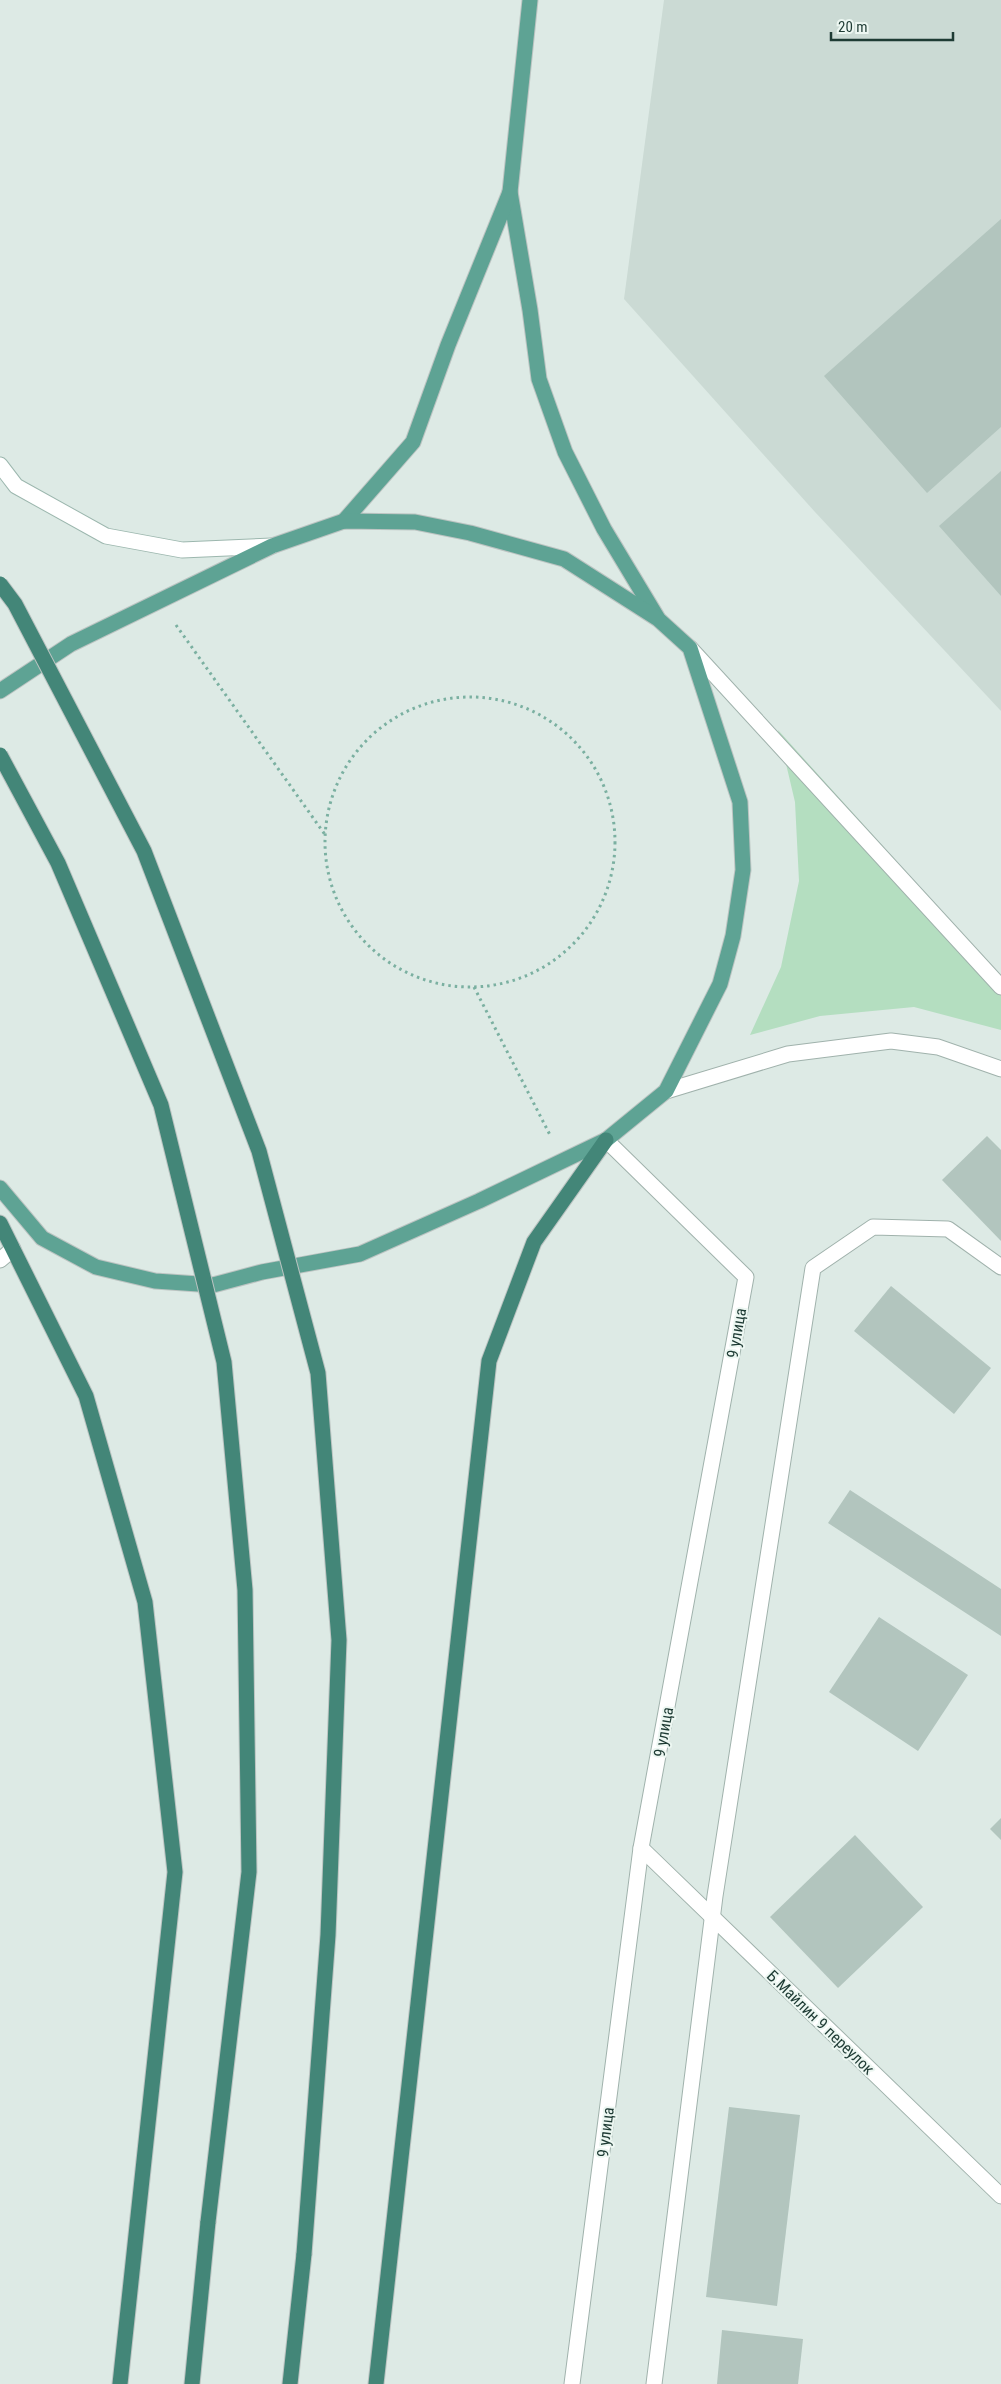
<svg xmlns="http://www.w3.org/2000/svg" width="1001" height="2384" viewBox="0 0 1001 2384" font-family="'Roboto Condensed',sans-serif">
<rect width="100%" height="100%" fill="#ddeae5"/>
<!-- built -->
<polygon fill="#cbdad4" points="664,0 1001,0 1001,711 815,512 624,299"/>
<!-- green -->
<polygon fill="#b4dec0" points="778,730 1001,977 1001,1030 914,1007 820,1016 750,1035 781,967 799,881 795,802"/>
<!-- building -->
<g fill="#b2c5be">
<polygon points="1001,219 1001,427 927,493 824,376"/>
<polygon points="1001,471 1001,596 939,526"/>
<polygon points="987,1136 1001,1150 1001,1241 942,1180"/>
<polygon points="891,1286 991,1368 954,1414 854,1331"/>
<polygon points="850,1490 1001,1589 1001,1636 828,1523"/>
<polygon points="879,1617 968,1675 918,1751 829,1692"/>
<polygon points="1001,1818 1001,1840 990,1829"/>
<polygon points="855,1835 923,1907 838,1988 770,1917"/>
<polygon points="729,2107 800,2115 777,2306 706,2297"/>
<polygon points="722,2330 803,2339 798,2384 717,2384"/>
</g>
<g fill="none" stroke-linecap="round" stroke-linejoin="round">
<defs>
<g id="service">
<polyline points="0,1260 13,1249"/>
<polyline points="654,2384 715,1896 813,1268 873,1227 948,1229 1001,1267"/>
</g>
<g id="minor">
<polyline points="641,1848 1001,2196"/>
<polyline points="572,2384 641,1848 746,1277 606,1140"/>
</g>
<g id="tertiary">
<polyline points="690,648 1001,987"/>
<polyline points="666,1091 788,1054 891,1041 938,1047 1001,1069"/>
</g>
<polyline id="secondary" points="0,465 16,486 106,536 182,550 272,546"/>
<g id="primary">
<polyline points="530,0 510,192 530,310 539,379 565,452 604,529 657,617"/>
<polyline points="344,521 413,442 448,345 510,192"/>
<polyline points="0,691 71,644 272,546 344,521 415,522 470,533 564,559 658,619 690,648 740,802 743,870 733,936 720,984 666,1091 606,1140 479,1201 360,1254 262,1272 213,1285 155,1281 96,1267 42,1238 0,1188"/>
</g>
<g id="trunk">
<polyline points="0,1223 86,1396 145,1602 175,1872 120,2384"/>
<polyline points="192,2384 208,2222"/>
<polyline points="290,2384 304,2254"/>
<polyline points="376,2384 489,1361 534,1242 606,1140"/>
</g>
</defs>
<!-- service casing -->
<use href="#service" stroke="#a0b2ac" stroke-width="17"/>
<!-- minor casing -->
<use href="#minor" stroke="#a0b2ac" stroke-width="17"/>
<!-- tertiary casing -->
<use href="#tertiary" stroke="#a0b2ac" stroke-width="17"/>
<!-- secondary casing -->
<use href="#secondary" stroke="#9cb7ae" stroke-width="17"/>
<!-- primary casing -->
<use href="#primary" stroke="#bcc4c2" stroke-width="17"/>
<!-- trunk casing -->
<use href="#trunk" stroke="#bcc4c2" stroke-width="17"/>
<!-- path -->
<g stroke="#7bb0a1" stroke-width="3" stroke-dasharray="2.5 4" stroke-linecap="butt">
<polyline points="176,625 326,836"/>
<circle cx="470" cy="842" r="145"/>
<polyline points="474,987 550,1135"/>
</g>
<!-- service -->
<use href="#service" stroke="#fff" stroke-width="15"/>
<!-- minor -->
<use href="#minor" stroke="#fff" stroke-width="15"/>
<!-- tertiary -->
<use href="#tertiary" stroke="#fff" stroke-width="15"/>
<!-- secondary -->
<use href="#secondary" stroke="#fff" stroke-width="15"/>
<!-- primary -->
<use href="#primary" stroke="#5ea394" stroke-width="15"/>
<!-- trunk -->
<use href="#trunk" stroke="#438678" stroke-width="15"/>
<defs>
<g id="trunk-bridge">
<polyline points="0,584 15,604 144,851 259,1151 318,1373 339,1640 328,1935 304,2254"/>
<polyline points="0,755 58,863 161,1105 224,1362 245,1590 249,1872 208,2222"/>
</g>
</defs>
<!-- trunk-bridge casing -->
<use href="#trunk-bridge" stroke="#bcc4c2" stroke-width="17" stroke-linecap="butt"/>
<!-- trunk-bridge -->
<use href="#trunk-bridge" stroke="#438678" stroke-width="15"/>
</g>
<g text-anchor="middle" stroke-width="4" stroke-linejoin="round" paint-order="stroke">
<!-- street labels -->
<g font-size="16" fill="#1e3b34" stroke="#edf7f2">
<text transform="translate(736 1333) rotate(-80)" y="6">9 улица</text>
<text transform="translate(663 1732) rotate(-80)" y="6">9 улица</text>
<text transform="translate(821 2022) rotate(44)" y="6">Б.Майлин 9 переулок</text>
<text transform="translate(605 2132) rotate(-83)" y="6">9 улица</text>
</g>
</g>
<!-- scale -->
<path d="M831 32v8h122v-8" fill="none" stroke="#1e3b34" stroke-width="2.5"/>
<text x="838" y="32" font-size="15" fill="#1e3b34" stroke="#edf7f2" stroke-width="4" paint-order="stroke">20 m</text>
</svg>
